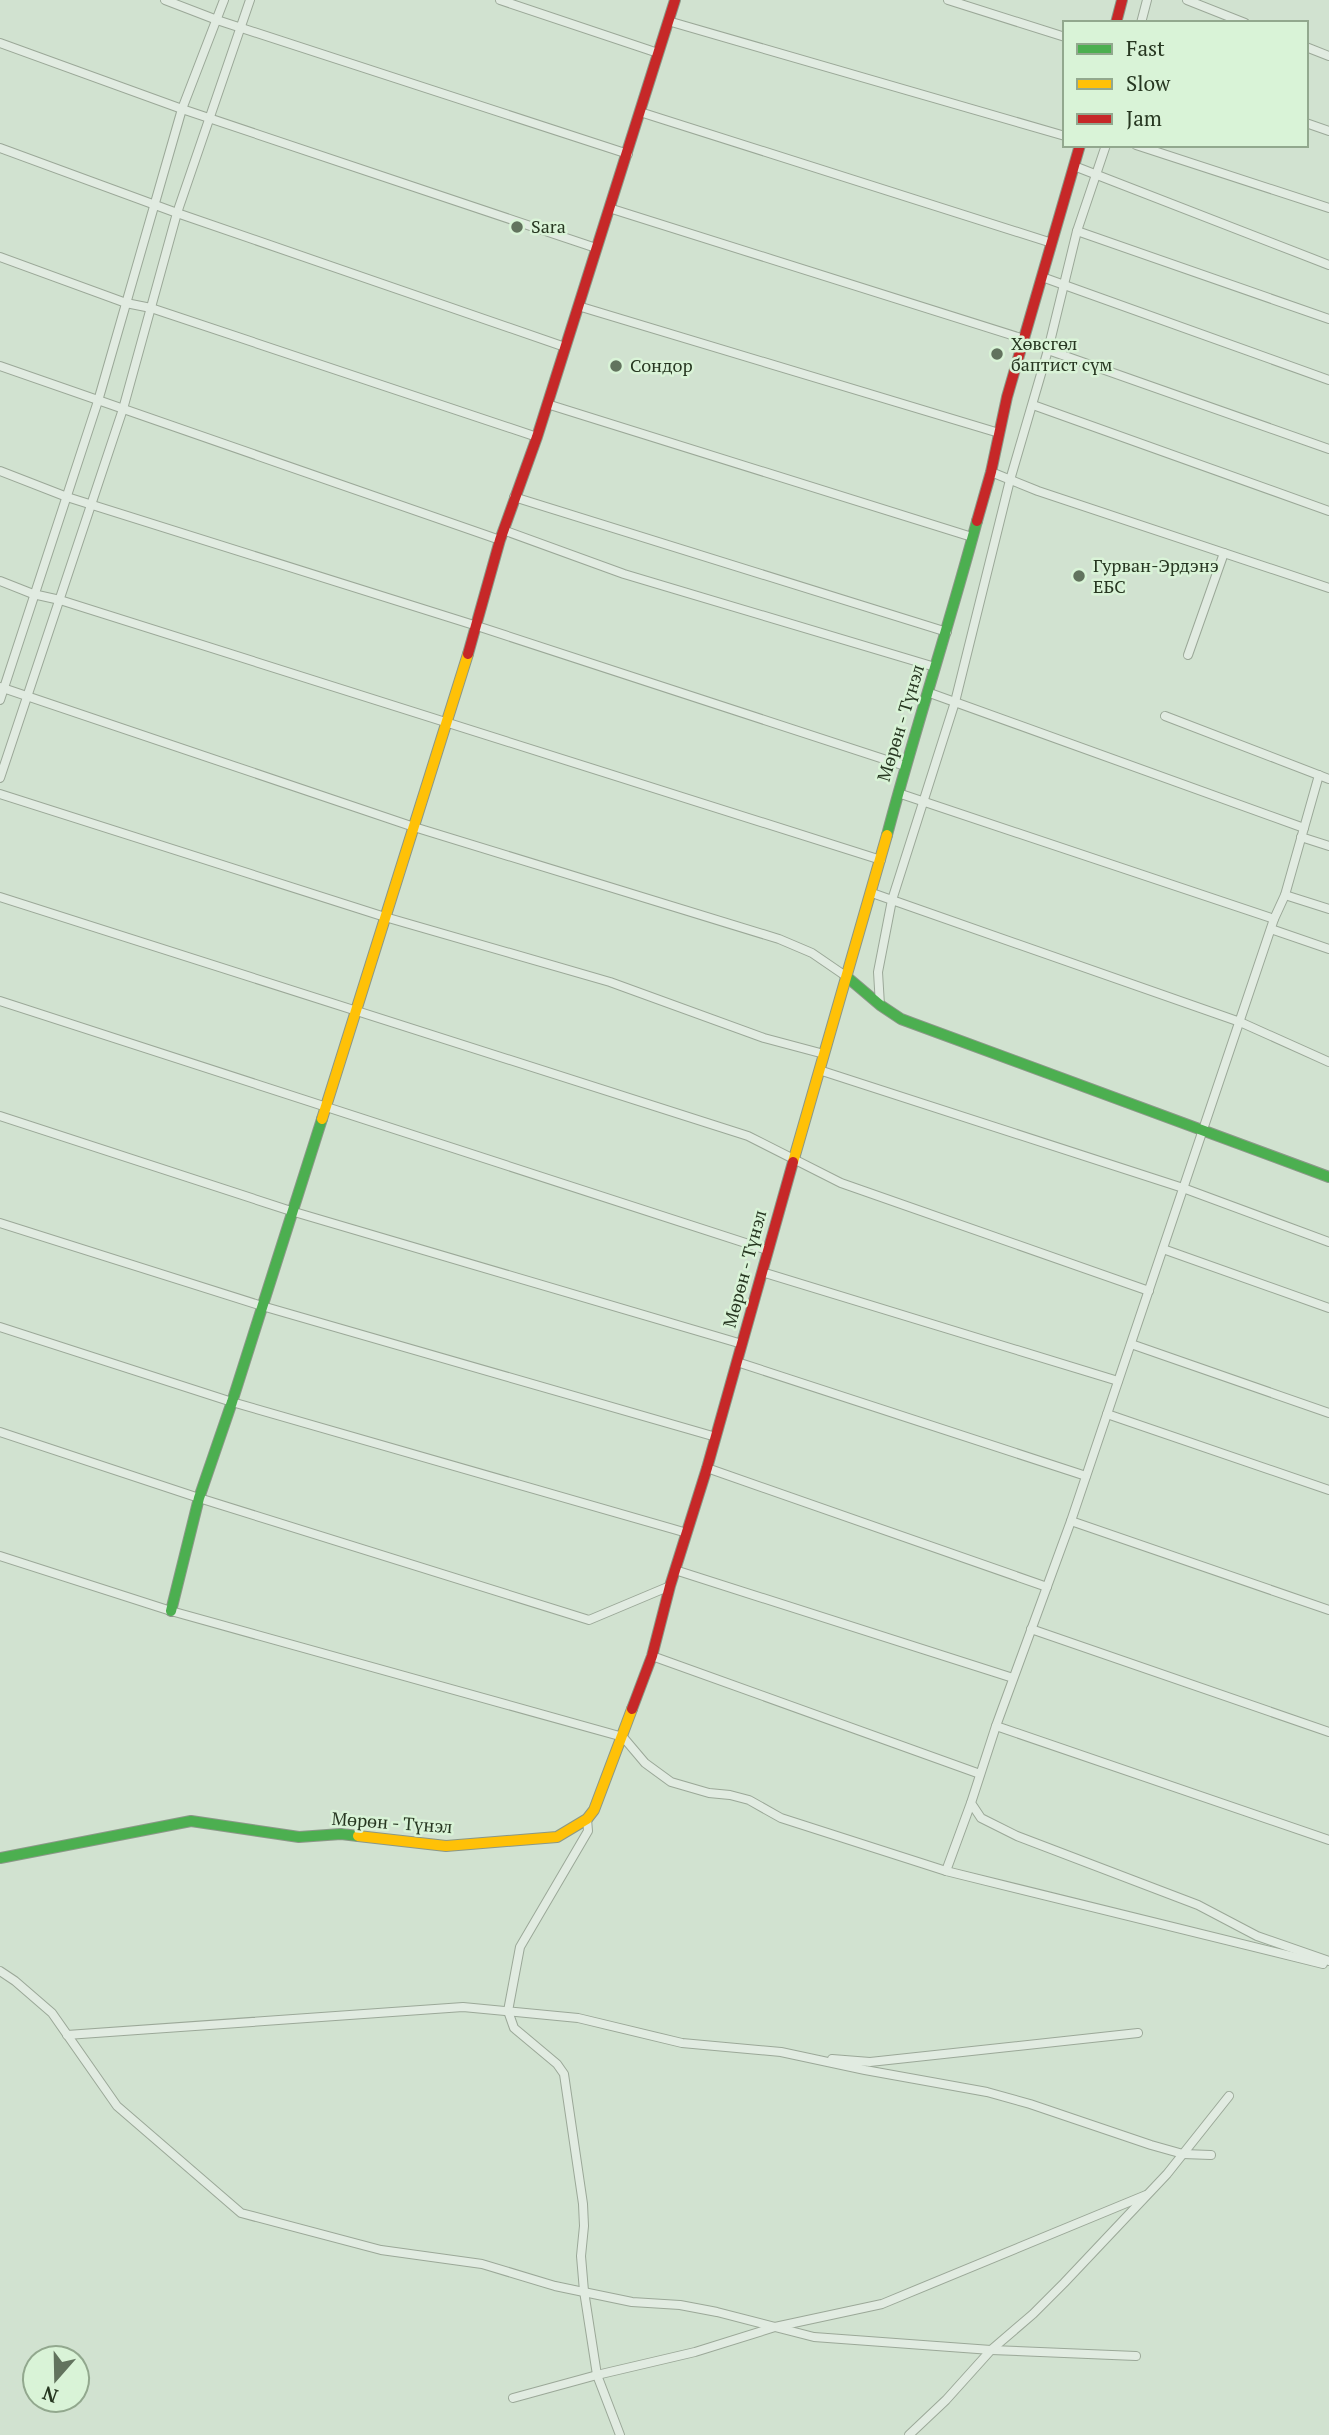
<svg xmlns="http://www.w3.org/2000/svg" width="1329" height="2435" viewBox="0 0 1329 2435" font-family="'PT Serif',serif">
<rect width="100%" height="100%" fill="#d1e2d0"/>
<g fill="none" stroke-linecap="round" stroke-linejoin="round">
<defs>
<g id="street">
<polyline points="165,0 217,20 628,154"/>
<polyline points="500,0 658,53"/>
<polyline points="948,0 1065,37"/>
<polyline points="1187,0 1245,23"/>
<polyline points="668,21 1065,136"/>
<polyline points="1141,23 1147,0"/>
<polyline points="0,43 182,109 596,248"/>
<polyline points="1306,47 1329,56"/>
<polyline points="640,112 1052,243"/>
<polyline points="1306,123 1329,131"/>
<polyline points="1136,145 1329,208"/>
<polyline points="0,148 177,213 565,347"/>
<polyline points="1074,166 1329,265"/>
<polyline points="609,208 1024,339"/>
<polyline points="1077,231 1329,319"/>
<polyline points="0,257 126,303 151,308 537,437"/>
<polyline points="1042,277 1329,380"/>
<polyline points="578,306 999,433"/>
<polyline points="1048,350 1329,449"/>
<polyline points="0,366 500,540"/>
<polyline points="547,404 972,537"/>
<polyline points="1033,405 1329,511"/>
<polyline points="0,471 67,497 477,626 905,766"/>
<polyline points="991,472 1038,491 1329,588"/>
<polyline points="514,497 947,632"/>
<polyline points="503,530 624,574 935,667"/>
<polyline points="0,581 33,594 60,600 881,860"/>
<polyline points="1188,655 1224,553"/>
<polyline points="0,687 414,827 779,939 812,953 847,977"/>
<polyline points="927,692 1304,828"/>
<polyline points="0,700 98,401 182,109 224,0"/>
<polyline points="1165,716 1329,779"/>
<polyline points="1319,775 1285,895 1274,919 1071,1521 996,1726 971,1803 981,1818 1017,1836 1198,1905 1257,1936 1329,1961"/>
<polyline points="0,778 123,409 177,213 250,0"/>
<polyline points="898,793 1274,919"/>
<polyline points="0,794 385,917 610,982 764,1038 824,1054"/>
<polyline points="1301,837 1329,846"/>
<polyline points="872,893 1240,1022 1329,1062"/>
<polyline points="1285,895 1329,909"/>
<polyline points="0,897 748,1136 841,1183 1149,1291"/>
<polyline points="1271,929 1329,949"/>
<polyline points="0,1001 767,1250"/>
<polyline points="880,1005 878,972 892,900 955,702 1010,480 1048,350 1077,231 1106,145"/>
<polyline points="819,1070 1183,1188 1329,1242"/>
<polyline points="0,1116 291,1211 742,1344"/>
<polyline points="0,1223 262,1306 716,1437"/>
<polyline points="1163,1249 1329,1308"/>
<polyline points="762,1272 1118,1381"/>
<polyline points="0,1327 232,1402 687,1533"/>
<polyline points="1131,1344 1329,1413"/>
<polyline points="737,1362 1086,1476"/>
<polyline points="1107,1414 1329,1490"/>
<polyline points="0,1432 199,1498 589,1620 670,1586"/>
<polyline points="707,1468 1047,1587"/>
<polyline points="1071,1521 1329,1610"/>
<polyline points="0,1556 171,1611 623,1737 645,1763 671,1782 709,1793 730,1795 749,1800 781,1818 946,1871 1323,1964"/>
<polyline points="675,1570 1013,1678"/>
<polyline points="1031,1629 1329,1732"/>
<polyline points="652,1656 980,1774"/>
<polyline points="996,1726 1329,1840"/>
<polyline points="587,1819 588,1831 520,1947 508,2011 514,2028 557,2064 564,2074 583,2204 584,2226 581,2256 584,2291 597,2375 620,2435"/>
<polyline points="946,1871 971,1803"/>
<polyline points="0,1971 15,1981 52,2013 117,2106 241,2213 381,2250 482,2264 555,2286 632,2302 680,2305 717,2312 814,2337 991,2350 1136,2356"/>
<polyline points="67,2035 463,2007 578,2018 682,2043 781,2052 865,2070 987,2092 1030,2104 1151,2145 1183,2154 1211,2155"/>
<polyline points="832,2059 870,2062 1138,2033"/>
<polyline points="513,2398 597,2375 695,2352 775,2327 882,2304 1146,2195"/>
<polyline points="909,2435 946,2400 991,2350 1033,2314 1064,2283 1167,2174 1229,2096"/>
</g>
<g id="fast">
<path d="M887,835c28,-106 62,-209 90,-314"/>
<polyline points="847,977 880,1005 901,1019 1329,1177"/>
<polyline points="171,1611 199,1498 232,1402 322,1119"/>
<polyline points="0,1858 191,1821 299,1837 341,1834 358,1836"/>
</g>
<g id="slow">
<polyline points="322,1119 468,654"/>
<polyline points="793,1162 887,835"/>
<polyline points="358,1836 446,1846 557,1837 587,1819 594,1810 632,1709"/>
</g>
<g id="jam">
<polyline points="1116,23 1122,0"/>
<polyline points="977,521 991,472 1007,397 1080,145"/>
<polyline points="468,654 500,540 537,437 675,0"/>
<polyline points="632,1709 652,1656 670,1586 707,1468 793,1162"/>
</g>
</defs>
<!-- street casing -->
<use href="#street" stroke="#9ba898" stroke-width="10"/>
<!-- fast casing -->
<use href="#fast" stroke="#8b9888" stroke-width="12"/>
<!-- slow casing -->
<use href="#slow" stroke="#8b9888" stroke-width="12"/>
<!-- jam casing -->
<use href="#jam" stroke="#8b9888" stroke-width="12"/>
<!-- street -->
<use href="#street" stroke="#e1ebe1" stroke-width="8"/>
<!-- fast -->
<use href="#fast" stroke="#4caf50" stroke-width="10"/>
<!-- slow -->
<use href="#slow" stroke="#ffc107" stroke-width="10"/>
<!-- jam -->
<use href="#jam" stroke="#c62828" stroke-width="10"/>
</g>
<!-- markers -->
<g fill="#62735e" stroke="#d9f3d7" stroke-width="2.5">
<circle cx="517" cy="227" r="7"/>
<circle cx="997" cy="354" r="7"/>
<circle cx="616" cy="366" r="7"/>
<circle cx="1079" cy="576" r="7"/>
</g>
<g text-anchor="middle" stroke-width="5" stroke-linejoin="round" paint-order="stroke">
<!-- poi labels -->
<g font-size="18" fill="#273721" stroke="#d9f3d7" text-anchor="start">
<text x="531" y="233">Sara</text>
<text x="1011" y="350">Хөвсгөл<tspan x="1011" dy="21">баптист сүм</tspan></text>
<text x="630" y="372">Сондор</text>
<text x="1093" y="572">Гурван-Эрдэнэ<tspan x="1093" dy="21">ЕБС</tspan></text>
</g>
<!-- street labels -->
<g font-size="18" fill="#273721" stroke="#d9f3d7">
<text transform="translate(901 723) rotate(-73)" y="6">Мөрөн - Түнэл</text>
<text transform="translate(745 1269) rotate(-75)" y="6">Мөрөн - Түнэл</text>
<text transform="translate(392 1823) rotate(4)" y="6">Мөрөн - Түнэл</text>
</g>
</g>
<!-- legend -->
<rect x="1063" y="21" width="245" height="126" fill="#d9f3d7" stroke="#92a88e" stroke-width="2"/>
<rect x="1077" y="44" width="35" height="10" fill="#4caf50" stroke="#92a88e" stroke-width="2"/>
<text x="1126" y="56" font-size="21" fill="#273721">Fast</text>
<rect x="1077" y="79" width="35" height="10" fill="#ffc107" stroke="#92a88e" stroke-width="2"/>
<text x="1126" y="91" font-size="21" fill="#273721">Slow</text>
<rect x="1077" y="114" width="35" height="10" fill="#c62828" stroke="#92a88e" stroke-width="2"/>
<text x="1126" y="126" font-size="21" fill="#273721">Jam</text>
<!-- north arrow -->
<g transform="translate(56 2379) rotate(200)"><circle r="33" fill="#d9f3d7" stroke="#92a88e" stroke-width="2"/>
<path d="M0-5L12 26L0 18L-12 26Z" fill="#62735e"/>
<text y="-10" font-size="19" font-weight="bold" text-anchor="middle" fill="#273721">N</text>
</g>
</svg>
